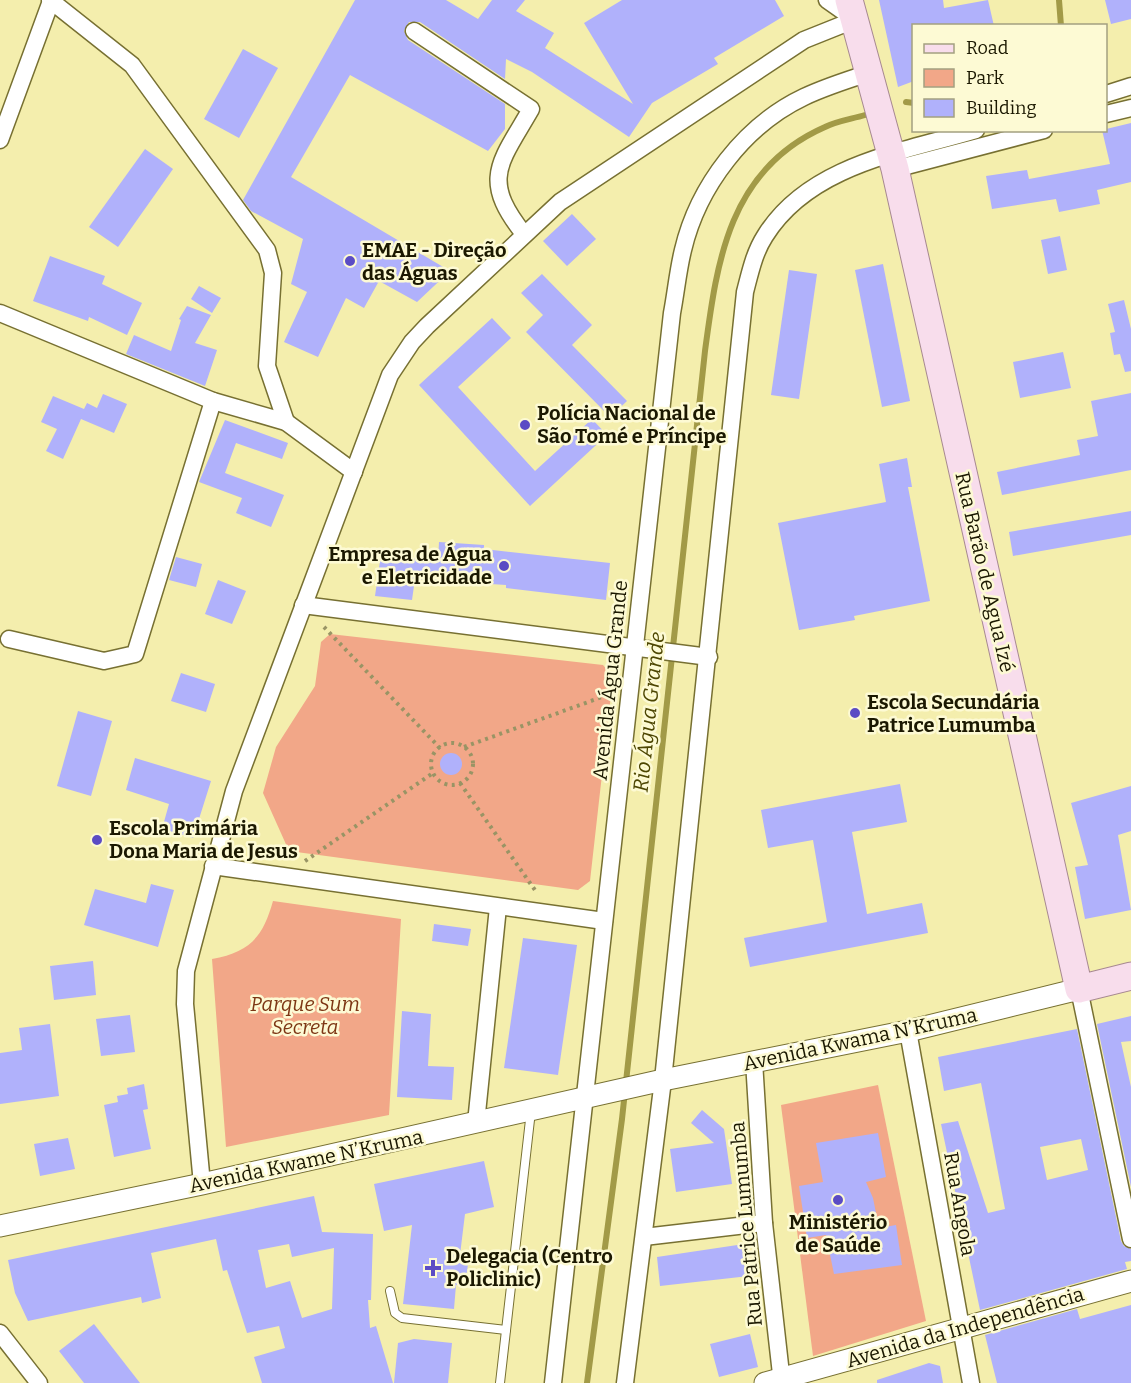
<svg xmlns="http://www.w3.org/2000/svg" width="1131" height="1383" viewBox="0 0 1131 1383" font-family="Bitter,serif">
<rect width="100%" height="100%" fill="#f4eead"/>
<!-- green -->
<g fill="#f2a788">
<polygon points="330,634 603,665 613,677 590,881 578,890 289,851 263,793 276,747 315,686 321,642"/>
<path d="M273,901l128,18 -12,196 -163,32 -14,-188c38,-7 51,-22 61,-58z"/>
<polygon points="878,1085 926,1321 813,1356 781,1105"/>
</g>
<g fill="none" stroke-linecap="round" stroke-linejoin="round">
<!-- stream -->
<g stroke="#a29a47" stroke-width="6">
<polyline points="1059,0 1061,26"/>
<polyline points="906,102 914,103"/>
<path d="M587,1383l35,-264 83,-768c12,-90 24,-182 120,-224 12,-6 27,-8 40,-12"/>
</g>
</g>
<!-- building -->
<g fill="#b0b1fb" fill-rule="evenodd">
<polygon points="355,0 446,0 478,19 492,0 525,0 516,11 554,33 545,48 633,104 584,23 622,0 775,0 784,16 714,58 718,64 652,103 629,137 532,72 506,59 505,79 420,22 409,22 404,31 408,40 505,104 505,129 488,151 350,75 291,177 450,271 417,302 379,281 364,308 346,298 318,357 284,342 307,292 291,284 303,239 251,211 243,200"/>
<polygon points="879,0 943,0 944,8 988,0 994,26 914,26 914,81 898,87"/>
<polygon points="1105,0 1131,0 1131,19 1111,24"/>
<polygon points="243,49 278,68 239,138 204,119"/>
<polygon points="1131,123 1131,182 1097,190 1100,204 1059,212 1056,199 992,209 986,176 1027,170 1029,179 1110,164 1102,130"/>
<polygon points="145,149 173,169 118,247 89,227"/>
<polygon points="572,214 596,239 567,266 543,241"/>
<polygon points="1060,236 1067,270 1048,274 1041,240"/>
<polygon points="50,256 105,276 102,284 142,303 127,335 89,317 88,321 33,301"/>
<polygon points="883,264 910,401 882,407 855,270"/>
<polygon points="789,270 817,274 799,399 771,395"/>
<polygon points="542,274 592,325 572,345 627,401 610,417 526,332 543,315 521,293"/>
<polygon points="199,286 221,298 212,313 191,299"/>
<polygon points="1124,300 1131,329 1131,371 1125,372 1120,354 1114,355 1110,333 1115,332 1108,304"/>
<polygon points="187,306 211,315 195,343 217,350 205,386 126,354 134,335 171,351 181,320 179,319"/>
<polygon points="492,318 511,338 458,387 535,471 592,419 607,435 530,506 419,385"/>
<polygon points="1063,352 1071,388 1020,398 1013,362"/>
<polygon points="1131,393 1131,470 1002,495 997,472 1080,455 1077,440 1098,436 1091,401"/>
<polygon points="103,394 127,404 114,433 81,419 63,459 46,451 57,429 41,422 53,396 84,409 87,403 97,408"/>
<polygon points="225,420 288,443 282,459 236,443 225,473 284,495 271,527 236,513 242,498 199,482"/>
<polygon points="907,458 912,487 908,487 930,601 854,616 855,620 799,630 778,523 886,502 879,464"/>
<polygon points="1131,511 1131,535 1013,556 1009,532"/>
<polygon points="439,542 484,545 484,549 610,563 606,600 506,588 506,585 415,579 412,600 375,596 381,554 438,561"/>
<polygon points="176,557 202,564 196,587 169,580"/>
<polygon points="218,580 246,591 232,624 205,614"/>
<polygon points="181,673 215,684 206,712 171,701"/>
<polygon points="78,711 112,721 91,796 57,786"/>
<circle cx="451" cy="764" r="11"/>
<polygon points="135,758 211,781 193,838 162,829 169,804 126,790"/>
<polygon points="900,784 907,822 852,832 867,914 922,903 928,933 750,967 744,938 827,922 813,840 768,848 761,810"/>
<polygon points="1131,786 1131,831 1118,835 1131,910 1085,919 1075,867 1088,865 1071,803"/>
<polygon points="151,884 174,890 158,947 84,925 95,889 146,903"/>
<polygon points="434,924 471,929 468,946 432,941"/>
<polygon points="523,938 577,945 558,1075 504,1068"/>
<polygon points="93,961 96,995 54,1000 50,966"/>
<polygon points="402,1011 431,1014 428,1066 454,1067 452,1100 397,1097"/>
<polygon points="130,1015 135,1052 101,1056 96,1019"/>
<polygon points="1131,1016 1131,1041 1121,1042 1131,1087 1131,1187 1097,1024"/>
<polygon points="50,1024 59,1096 0,1104 0,1053 22,1050 19,1028"/>
<path d="M1077,1029l44,212 3,5 7,3v12l-6,1 2,7 -147,41 -39,-186 17,-3 30,92 17,-4 -24,-126 -37,8 -6,-34zM1081,1139l7,31 -41,10 -7,-33z"/>
<polygon points="144,1084 148,1109 143,1110 151,1149 114,1157 104,1105 118,1102 117,1096 128,1094 127,1088"/>
<polygon points="702,1110 724,1129 732,1184 676,1192 670,1149 714,1143 691,1123"/>
<polygon points="878,1133 886,1177 866,1182 873,1198 879,1228 896,1225 902,1265 834,1274 826,1235 807,1238 799,1186 823,1182 816,1143"/>
<polygon points="68,1138 75,1169 40,1176 34,1144"/>
<polygon points="484,1161 494,1207 465,1214 459,1263 468,1264 465,1286 456,1285 454,1309 403,1304 412,1225 384,1231 374,1184"/>
<path d="M314,1196l8,36 51,2 -2,66h-3l2,28 6,-2 17,57h-131l-8,-26 31,-9 -6,-22 -32,7 -20,-63 -4,1 -7,-32 -65,14 10,45 -19,5 -1,-6 -113,24 -13,-28 -7,-33zM289,1244l3,13 42,-9 -2,61 -30,9 -12,-37 -24,7 -8,-38z"/>
<polygon points="744,1244 749,1276 660,1286 657,1257"/>
<polygon points="1131,1305 1131,1383 997,1383 985,1335 1077,1309 1080,1319"/>
<polygon points="94,1324 140,1383 84,1383 59,1351"/>
<polygon points="750,1334 758,1367 719,1377 710,1344"/>
<polygon points="414,1339 452,1343 448,1383 394,1383 398,1343"/>
<polygon points="929,1363 940,1366 943,1383 877,1383 877,1380"/>
</g>
<g fill="none" stroke-linecap="round" stroke-linejoin="round">
<defs>
<g id="service">
<polyline points="390,1291 395,1313 402,1318 506,1330"/>
<polyline points="500,1383 531,1111"/>
</g>
<g id="minor">
<polyline points="50,0 132,65 267,250 273,273 267,366 286,422"/>
<polyline points="827,0 854,19"/>
<path d="M414,31l117,78c-31,54 -51,70 -7,125"/>
<polyline points="1106,94 1131,86"/>
<polyline points="1106,114 1131,108"/>
<polyline points="0,140 51,1"/>
<polyline points="895,169 1044,130"/>
<polyline points="0,313 213,401 286,422 354,472"/>
<polyline points="303,605 709,657"/>
<polyline points="9,639 104,661 135,654 213,401"/>
<polyline points="213,866 604,921"/>
<polyline points="1079,989 1131,1239"/>
<polyline points="908,1031 971,1383"/>
<polyline points="754,1061 764,1223 782,1383"/>
<polyline points="476,1123 498,907"/>
<polyline points="202,1184 185,1004 186,971 234,791 390,375 412,342 427,326 560,202 804,40 854,20"/>
<polyline points="644,1237 764,1223"/>
<polyline points="0,1333 39,1383"/>
<path d="M553,1383l119,-1070c4,-21 6,-43 11,-63 15,-64 62,-125 121,-153 21,-10 43,-17 65,-24"/>
<path d="M625,1383l38,-303 82,-788c5,-19 9,-39 20,-56 44,-71 137,-84 211,-106"/>
</g>
<g id="tertiary">
<polyline points="0,1226 202,1184 663,1080 908,1031 1079,989"/>
<polyline points="765,1383 1131,1281"/>
</g>
<polyline id="primary" points="849,0 895,169 1079,989 1131,976"/>
</defs>
<!-- service casing -->
<use href="#service" stroke="#777032" stroke-width="10"/>
<!-- minor casing -->
<use href="#minor" stroke="#777032" stroke-width="19"/>
<!-- tertiary casing -->
<use href="#tertiary" stroke="#777032" stroke-width="23"/>
<!-- primary casing -->
<use href="#primary" stroke="#a78991" stroke-width="29"/>
<!-- path -->
<g stroke="#999465" stroke-width="4" stroke-dasharray="3 4.5" stroke-linecap="butt">
<polyline points="324,627 440,748"/>
<circle cx="452" cy="764" r="21"/>
<polyline points="464,747 613,693"/>
<polyline points="460,783 537,893"/>
<polyline points="305,861 433,773"/>
</g>
<!-- service -->
<use href="#service" stroke="#fff" stroke-width="8"/>
<!-- minor -->
<use href="#minor" stroke="#fff" stroke-width="16"/>
<!-- tertiary -->
<use href="#tertiary" stroke="#fff" stroke-width="21"/>
<!-- primary -->
<use href="#primary" stroke="#f8ddec" stroke-width="27"/>
</g>
<!-- markers -->
<g fill="#5b4cc4" stroke="#fdfad4" stroke-width="2">
<circle cx="350" cy="261" r="6"/>
<circle cx="525" cy="425" r="6"/>
<circle cx="504" cy="566" r="6"/>
<circle cx="855" cy="713" r="6"/>
<circle cx="97" cy="840" r="6"/>
<circle cx="838" cy="1200" r="6"/>
<path d="M430 1259h6v6h6v6h-6v6h-6v-6h-6v-6h6z"/>
</g>
<g text-anchor="middle" stroke-width="5" stroke-linejoin="round" paint-order="stroke">
<!-- poi labels -->
<g font-size="20" font-weight="bold" fill="#1b1801" stroke="#fdfad4" text-anchor="start">
<text x="362" y="257">EMAE - Direção<tspan x="362" dy="23">das Águas</tspan></text>
<text x="537" y="420">Polícia Nacional de<tspan x="537" dy="23">São Tomé e Príncipe</tspan></text>
<text x="492" y="561" text-anchor="end">Empresa de Água<tspan x="492" dy="23">e Eletricidade</tspan></text>
<text x="867" y="709">Escola Secundária<tspan x="867" dy="23">Patrice Lumumba</tspan></text>
<text x="109" y="835">Escola Primária<tspan x="109" dy="23">Dona Maria de Jesus</tspan></text>
<text x="838" y="1229" text-anchor="middle">Ministério<tspan x="838" dy="23">de Saúde</tspan></text>
<text x="446" y="1263">Delegacia (Centro<tspan x="446" dy="23">Policlinic)</tspan></text>
</g>
<!-- street labels -->
<g font-size="20" fill="#1b1801" stroke="#fdfad4">
<text transform="translate(985 572) rotate(77)" y="7">Rua Barão de Agua Izé</text>
<text transform="translate(610 680) rotate(-84)" y="7">Avenida Água Grande</text>
<text transform="translate(860 1039) rotate(-12)" y="7">Avenida Kwama N’Kruma</text>
<text transform="translate(306 1161) rotate(-12)" y="7">Avenida Kwame N’Kruma</text>
<text transform="translate(960 1204) rotate(80)" y="7">Rua Angola</text>
<text transform="translate(746 1224) rotate(-95)" y="7">Rua Patrice Lumumba</text>
<text transform="translate(965 1327) rotate(-16)" y="7">Avenida da Independência</text>
</g>
<!-- park labels -->
<g font-size="20" font-style="italic" fill="#7d3614" stroke="#fdfad4">
<text x="305" y="1011">Parque Sum<tspan x="305" dy="23">Secreta</tspan></text>
</g>
<!-- water labels -->
<g font-size="21" font-style="italic" fill="#4d4602" stroke="#fdfad4">
<text transform="translate(649 712) rotate(-84)" y="7">Rio Água Grande</text>
</g>
</g>
<!-- legend -->
<rect x="912" y="24" width="195" height="108" fill="#fdfad4" stroke="#a3a080" stroke-width="1.5"/>
<rect x="924" y="44" width="30" height="9" fill="#f8ddec" stroke="#a3a080" stroke-width="1.5"/>
<text x="966" y="54" font-size="18" fill="#1b1801">Road</text>
<rect x="924" y="69" width="30" height="18" fill="#f2a788" stroke="#a3a080" stroke-width="1.5"/>
<text x="966" y="84" font-size="18" fill="#1b1801">Park</text>
<rect x="924" y="99" width="30" height="18" fill="#b0b1fb" stroke="#a3a080" stroke-width="1.5"/>
<text x="966" y="114" font-size="18" fill="#1b1801">Building</text>
</svg>
